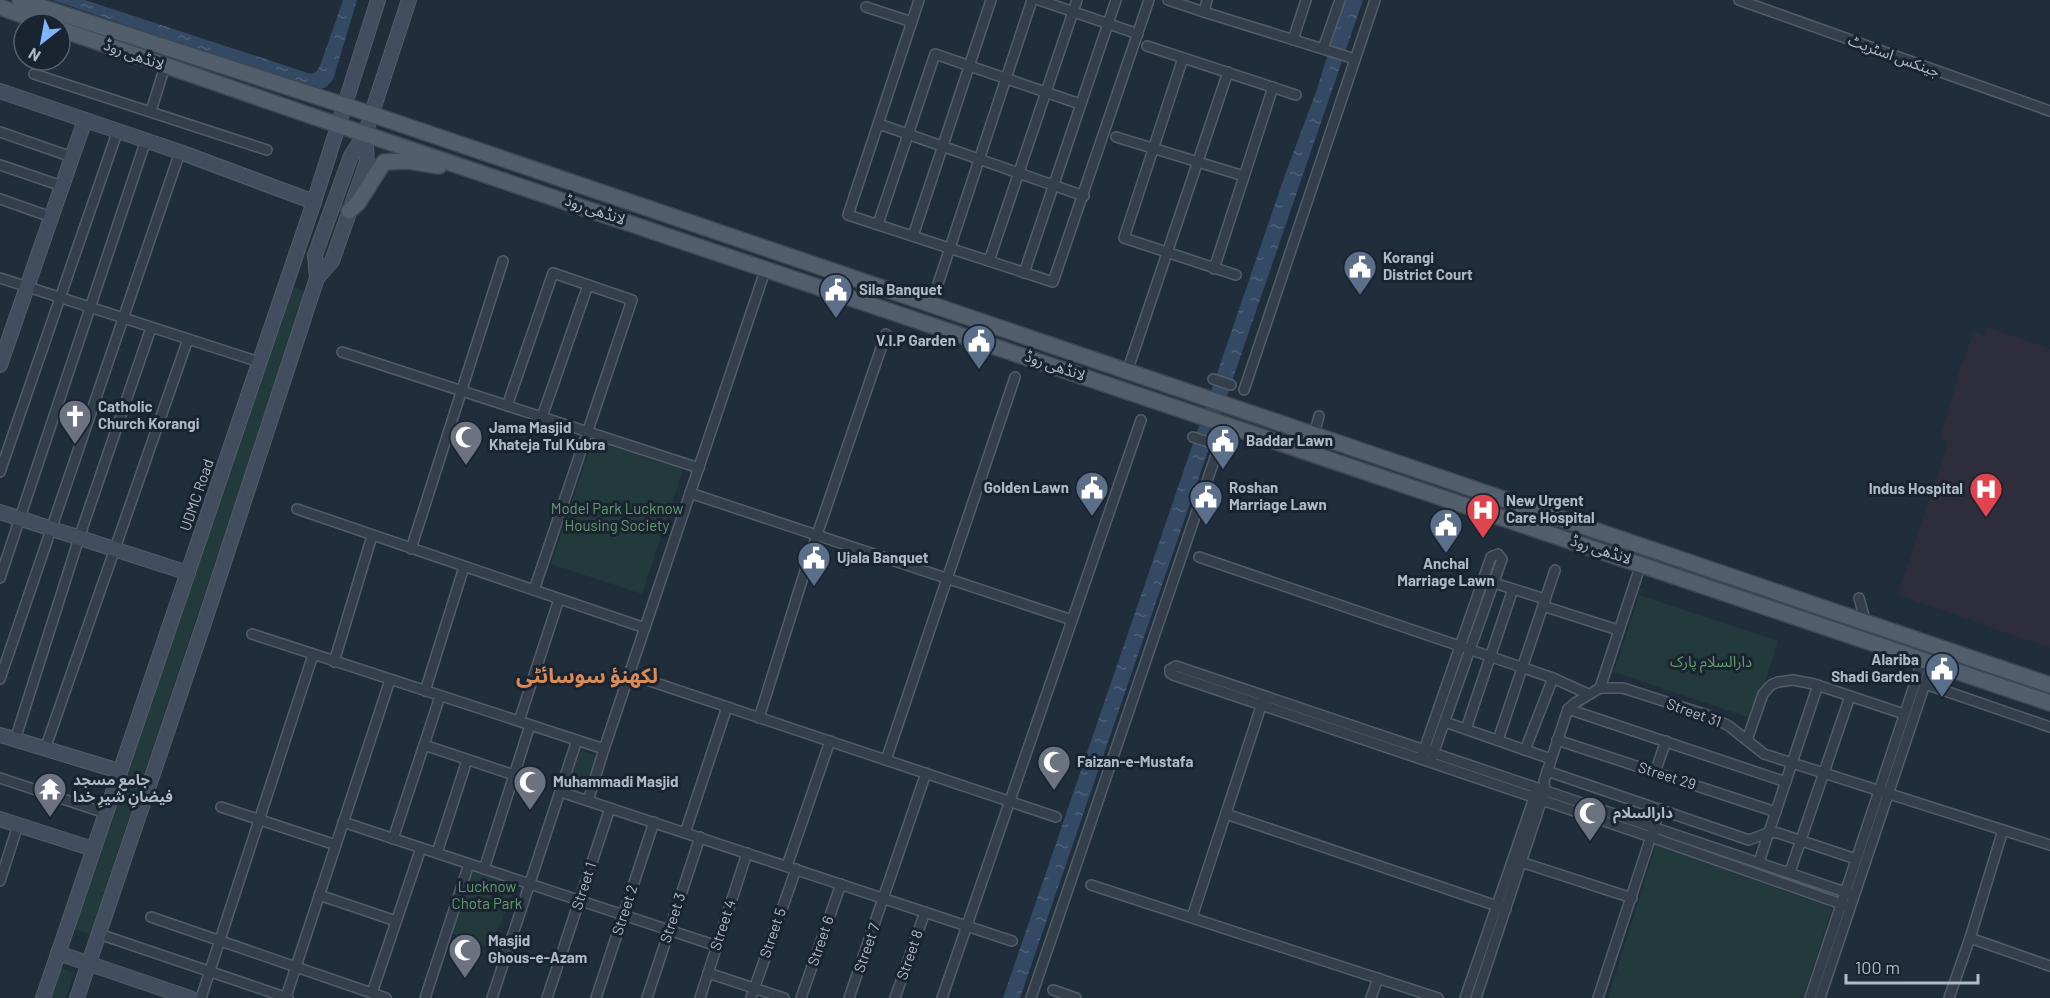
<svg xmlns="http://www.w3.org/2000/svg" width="2050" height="998" viewBox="0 0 2050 998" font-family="Barlow,'Noto Sans Arabic',sans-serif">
<defs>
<pattern id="water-ripples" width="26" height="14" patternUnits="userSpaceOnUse" patternTransform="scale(1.5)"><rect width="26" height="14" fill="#334964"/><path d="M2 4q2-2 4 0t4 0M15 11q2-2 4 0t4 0" fill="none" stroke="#4e6179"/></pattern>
</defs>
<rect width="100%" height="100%" fill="#202d3b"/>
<!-- medical -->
<polygon fill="#2e2d3c" points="1988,327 2050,349 2050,648 1898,595 1948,442 1940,438 1961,366 1974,332 1985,336"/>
<!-- green -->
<g fill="#223a3c">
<polygon points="291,286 306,292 90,934 74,929"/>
<polygon points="593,440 683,470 642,594 551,564"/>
<polygon points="1639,595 1778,641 1753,719 1614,672"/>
<polygon points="580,750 598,756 587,791 569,786"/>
<polygon points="1656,845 1832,908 1803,998 1608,998"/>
<polygon points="474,863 510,876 515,887 491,948 450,933"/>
<polygon points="59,968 74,973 66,998 49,998"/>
</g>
<!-- water -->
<g fill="url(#water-ripples)">
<polygon points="52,0 85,0 311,74 316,72 320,66 343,0 357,0 333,80 326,87 319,90"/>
<polygon points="1345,0 1363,0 1020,998 1003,998 1286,172 1316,92"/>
</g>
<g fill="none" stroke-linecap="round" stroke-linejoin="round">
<defs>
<g id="street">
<polyline points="919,0 848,215 1053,282 1149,0"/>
<polyline points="1039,0 1138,34"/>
<polyline points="1168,0 1204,12 1207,0"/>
<polyline points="1739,0 2050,111"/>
<polyline points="866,7 912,22"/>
<polyline points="1204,12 1323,49 1340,0"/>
<polyline points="1293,40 1306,0"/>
<polyline points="1147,46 1296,95"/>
<polyline points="1323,49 1355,59"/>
<polyline points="1183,58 1124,238 1236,275"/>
<polyline points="34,74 267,150"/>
<polyline points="151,111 165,66"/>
<polyline points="879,124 1084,196"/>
<polyline points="0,132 72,157"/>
<polyline points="1116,137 1244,176"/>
<polyline points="0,165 62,186"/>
<polyline points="0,199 51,217"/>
<polyline points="878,224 935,54 1080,104"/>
<polyline points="913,236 991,0"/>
<polyline points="989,261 1077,0"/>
<polyline points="1214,269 1273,87"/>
<polyline points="1024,273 1116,0"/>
<polyline points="0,278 259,362"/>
<polyline points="931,305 1032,0"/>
<polyline points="342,352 699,468"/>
<polyline points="1127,372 1228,72"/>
<polyline points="1213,379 1231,385"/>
<polyline points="1244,390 1375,0"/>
<polyline points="507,406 553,273 632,300 534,590"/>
<polyline points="542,417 588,285"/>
<polyline points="1314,435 1319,416"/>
<polyline points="1193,437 1211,443"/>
<polyline points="0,472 118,130"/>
<polyline points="690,493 1072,620"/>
<polyline points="297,509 645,628"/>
<polyline points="411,549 503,261"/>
<polyline points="1199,557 1553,678 1588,694"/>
<polyline points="0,578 146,140"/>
<polyline points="1494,583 1545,599"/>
<polyline points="1859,598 1866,623"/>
<polyline points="1543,606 1618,630"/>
<polyline points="252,634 604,749"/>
<polyline points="334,662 372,536"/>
<polyline points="629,674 1056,817"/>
<polyline points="0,679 180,152"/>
<polyline points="1925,684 2050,727"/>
<polyline points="1600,688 1641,564"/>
<polyline points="425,691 464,567"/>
<polyline points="440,696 424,745 514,775"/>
<polyline points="1568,709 1786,782"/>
<polyline points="759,718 810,555 886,334"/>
<polyline points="519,721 559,599"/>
<polyline points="1445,722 1551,759"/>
<polyline points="1466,729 1513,589"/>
<polyline points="15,740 79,538 151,328"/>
<polyline points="1498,740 1555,570"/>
<polyline points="1557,740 1776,812"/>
<polyline points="1747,740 1763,694 1771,685 1778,682 1793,680 1814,684 1904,714"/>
<polyline points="45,749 188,339"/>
<polyline points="1525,750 1553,678"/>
<polyline points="1423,753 1491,557 1498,554 1502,559 1432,757"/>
<polyline points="886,760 1015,377"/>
<polyline points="1547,771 1749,840 1770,832 1778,833 1856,859"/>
<polyline points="1655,772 1666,741"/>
<polyline points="0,778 105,813"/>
<polyline points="561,792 1012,941"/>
<polyline points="588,801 604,749 766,268"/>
<polyline points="221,807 336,845"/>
<polyline points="1226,814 1506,909"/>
<polyline points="343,822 717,946"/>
<polyline points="2003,830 1970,938 2050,966"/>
<polyline points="685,833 727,707"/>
<polyline points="393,839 424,745"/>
<polyline points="437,853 467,760"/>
<polyline points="1521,862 1632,898"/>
<polyline points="1759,862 1818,685"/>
<polyline points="787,866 830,741"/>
<polyline points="484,869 530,725"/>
<polyline points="1790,872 1850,696"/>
<polyline points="0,881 18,825"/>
<polyline points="1091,885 1438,998"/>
<polyline points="319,895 396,921"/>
<polyline points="1850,907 1651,837 1173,675 1170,673 1170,669 1176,666 1854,895"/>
<polyline points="151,917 386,998"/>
<polyline points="1192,917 1263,700"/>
<polyline points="99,934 288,998"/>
<polyline points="708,973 784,998"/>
<polyline points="1053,990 1076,998"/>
<polyline points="372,993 421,848"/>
<polyline points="286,997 390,680"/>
<polyline points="201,998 313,655"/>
<polyline points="425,998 469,864"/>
<polyline points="492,998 577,740"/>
<polyline points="547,998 610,808"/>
<polyline points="596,998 654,822"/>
<polyline points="647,998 700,837"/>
<polyline points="700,998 747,853"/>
<polyline points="751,998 796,869"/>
<polyline points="801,998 841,884"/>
<polyline points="849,998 926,773"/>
<polyline points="895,998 925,912"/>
<polyline points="942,998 1141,420"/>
<polyline points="1031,998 1219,446"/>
<polyline points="1371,998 1378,978"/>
<polyline points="1465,998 1536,792"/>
<polyline points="1476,998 1545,790 1544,781 1568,709 1575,703 1600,688 1623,688 1707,715 1729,726 1764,754 2050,845"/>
<polyline points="1598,998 1660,809"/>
<polyline points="1810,998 1923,659"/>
<polyline points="1820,998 1932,663"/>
<polyline points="1949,998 1970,938"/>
</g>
<g id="secondary">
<polyline points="0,91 180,152 314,202"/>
<polyline points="317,278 315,255 351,156 365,134 409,0"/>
<polyline points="0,365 85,120"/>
<polyline points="0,512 188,573"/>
<polyline points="0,735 119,771"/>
<polyline points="0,819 93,849"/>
<polyline points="58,953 190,998"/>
<polyline points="43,998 314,202 378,0"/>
<polyline points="77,998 205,620 317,278 332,261 367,162 365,134"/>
</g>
<g id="primary">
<polyline points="20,0 371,114 2050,685"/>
<polyline points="0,7 47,24"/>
<polyline points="60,29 338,125 2050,703"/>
<polyline points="349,211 358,203 384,162 409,161 439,166"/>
</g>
</defs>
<!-- street casing -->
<use href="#street" stroke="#525d69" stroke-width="12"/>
<!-- secondary casing -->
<use href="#secondary" stroke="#525d69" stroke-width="16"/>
<!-- primary casing -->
<use href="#primary" stroke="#3e4854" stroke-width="18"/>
<!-- street -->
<use href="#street" stroke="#343f4b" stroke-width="9"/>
<!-- secondary -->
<use href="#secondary" stroke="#424e5f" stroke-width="14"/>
<!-- primary -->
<use href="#primary" stroke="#525e6c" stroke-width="15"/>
</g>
<!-- icons -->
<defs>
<symbol id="civic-pin" viewBox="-11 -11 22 30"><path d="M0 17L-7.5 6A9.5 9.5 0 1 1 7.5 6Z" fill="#5c6f8a" stroke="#1a2430"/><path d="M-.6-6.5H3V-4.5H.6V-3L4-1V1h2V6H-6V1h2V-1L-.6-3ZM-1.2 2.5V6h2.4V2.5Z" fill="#fff"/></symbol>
<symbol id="church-pin" viewBox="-11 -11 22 30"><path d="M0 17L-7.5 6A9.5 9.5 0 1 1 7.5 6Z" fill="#6b7280" stroke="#1a2430"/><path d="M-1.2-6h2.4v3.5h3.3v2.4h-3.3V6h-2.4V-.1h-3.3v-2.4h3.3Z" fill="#fff"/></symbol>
<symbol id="mosque-pin" viewBox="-11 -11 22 30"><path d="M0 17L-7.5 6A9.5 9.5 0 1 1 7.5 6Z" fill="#6b7280" stroke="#1a2430"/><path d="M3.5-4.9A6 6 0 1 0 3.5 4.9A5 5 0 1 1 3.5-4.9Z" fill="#fff"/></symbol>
<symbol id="hospital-pin" viewBox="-11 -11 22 30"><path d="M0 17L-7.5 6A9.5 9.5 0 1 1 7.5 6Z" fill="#e0444e" stroke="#1a2430"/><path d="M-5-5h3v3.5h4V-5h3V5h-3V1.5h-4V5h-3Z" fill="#fff"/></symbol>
<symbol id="temple-pin" viewBox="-11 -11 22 30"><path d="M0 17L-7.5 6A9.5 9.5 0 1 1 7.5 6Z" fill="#6b7280" stroke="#1a2430"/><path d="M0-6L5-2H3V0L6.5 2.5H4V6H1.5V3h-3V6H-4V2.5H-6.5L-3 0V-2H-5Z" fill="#fff"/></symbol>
</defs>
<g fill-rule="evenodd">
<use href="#civic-pin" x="1341" y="248" width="38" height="52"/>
<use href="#civic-pin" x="817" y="271" width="38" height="52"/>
<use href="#civic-pin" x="960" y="322" width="38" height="52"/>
<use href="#church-pin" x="56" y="397" width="38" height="52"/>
<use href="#mosque-pin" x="447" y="418" width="38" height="52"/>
<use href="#civic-pin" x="1204" y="422" width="38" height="52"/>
<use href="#civic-pin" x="1073" y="469" width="38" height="52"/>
<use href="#hospital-pin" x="1967" y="470" width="38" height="52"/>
<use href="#civic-pin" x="1187" y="478" width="38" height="52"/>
<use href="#hospital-pin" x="1464" y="491" width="38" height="52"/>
<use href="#civic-pin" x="1427" y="506" width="38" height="52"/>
<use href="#civic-pin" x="795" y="539" width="38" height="52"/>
<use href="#civic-pin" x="1923" y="650" width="38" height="52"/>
<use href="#mosque-pin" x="1035" y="743" width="38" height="52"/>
<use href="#mosque-pin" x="511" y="763" width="38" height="52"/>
<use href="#temple-pin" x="31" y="770" width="38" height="52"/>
<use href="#mosque-pin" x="1571" y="794" width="38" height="52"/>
<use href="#mosque-pin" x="446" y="931" width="38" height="52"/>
</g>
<g text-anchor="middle" stroke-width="6" stroke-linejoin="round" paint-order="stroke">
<!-- street labels -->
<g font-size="15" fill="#afbac7" stroke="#1a2430">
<text transform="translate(134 55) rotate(20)" y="5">لانڈھی روڈ</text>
<text transform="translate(1894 56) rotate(20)" y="5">جینکس اسٹریٹ</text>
<text transform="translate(595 210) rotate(19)" y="5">لانڈھی روڈ</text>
<text transform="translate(1055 366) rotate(19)" y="5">لانڈھی روڈ</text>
<text transform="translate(197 495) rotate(-71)" y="5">UDMC Road</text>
<text transform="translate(1601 550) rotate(18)" y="5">لانڈھی روڈ</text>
<text transform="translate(1694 713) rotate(20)" y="5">Street 31</text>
<text transform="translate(1667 776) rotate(18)" y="5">Street 29</text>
<text transform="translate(584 886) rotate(-72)" y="5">Street 1</text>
<text transform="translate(625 910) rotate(-72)" y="5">Street 2</text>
<text transform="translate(673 918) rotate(-72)" y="5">Street 3</text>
<text transform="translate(723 925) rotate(-72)" y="5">Street 4</text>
<text transform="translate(773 933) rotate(-71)" y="5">Street 5</text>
<text transform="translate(821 941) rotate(-71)" y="5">Street 6</text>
<text transform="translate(867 948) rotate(-71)" y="5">Street 7</text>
<text transform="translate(910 955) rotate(-71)" y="5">Street 8</text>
</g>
<!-- poi labels -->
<g font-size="15" font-weight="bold" fill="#afbac7" stroke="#1a2430" text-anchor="start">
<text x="1383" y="263">Korangi<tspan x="1383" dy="17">District Court</tspan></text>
<text x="859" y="295">Sila Banquet</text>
<text x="956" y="346" text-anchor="end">V.I.P Garden</text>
<text x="98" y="412">Catholic<tspan x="98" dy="17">Church Korangi</tspan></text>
<text x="489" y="433">Jama Masjid<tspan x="489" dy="17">Khateja Tul Kubra</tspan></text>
<text x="1246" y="446">Baddar Lawn</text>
<text x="1069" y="493" text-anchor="end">Golden Lawn</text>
<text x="1229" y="493">Roshan<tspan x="1229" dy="17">Marriage Lawn</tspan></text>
<text x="1963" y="494" text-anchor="end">Indus Hospital</text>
<text x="1506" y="506">New Urgent<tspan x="1506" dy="17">Care Hospital</tspan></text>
<text x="837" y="563">Ujala Banquet</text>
<text x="1446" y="569" text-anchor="middle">Anchal<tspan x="1446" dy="17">Marriage Lawn</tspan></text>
<text x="1919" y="665" text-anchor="end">Alariba<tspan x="1919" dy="17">Shadi Garden</tspan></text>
<text x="1077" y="767">Faizan-e-Mustafa</text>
<text x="73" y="785">جامع مسجد<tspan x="73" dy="17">فیضانِ شیرِ خدا</tspan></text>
<text x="553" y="787">Muhammadi Masjid</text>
<text x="1613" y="818">دارالسلام</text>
<text x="488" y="946">Masjid<tspan x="488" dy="17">Ghous-e-Azam</tspan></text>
</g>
<!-- park labels -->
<g font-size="15" fill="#659a6f" stroke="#1a2430">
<text x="617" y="514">Model Park Lucknow<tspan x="617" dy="17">Housing Society</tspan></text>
<text x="1711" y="667">دارالسلام پارک</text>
<text x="487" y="892">Lucknow<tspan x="487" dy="17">Chota Park</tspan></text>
</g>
<!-- district labels -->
<g font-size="21" font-weight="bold" fill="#d98b58" stroke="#1a2430">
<text x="587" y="683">لکھنؤ سوسائٹی</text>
</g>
</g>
<!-- north arrow -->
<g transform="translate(42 42) rotate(211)"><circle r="28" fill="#1a2430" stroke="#56606c" stroke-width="1.5"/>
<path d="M0-4.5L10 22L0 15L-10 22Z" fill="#7eb5fd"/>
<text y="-9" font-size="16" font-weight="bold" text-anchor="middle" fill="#afbac7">N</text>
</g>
<!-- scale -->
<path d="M1846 974v9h132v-9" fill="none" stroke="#afbac7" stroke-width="3"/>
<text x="1855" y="974" font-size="18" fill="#afbac7" stroke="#1a2430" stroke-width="4.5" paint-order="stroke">100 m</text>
</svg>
